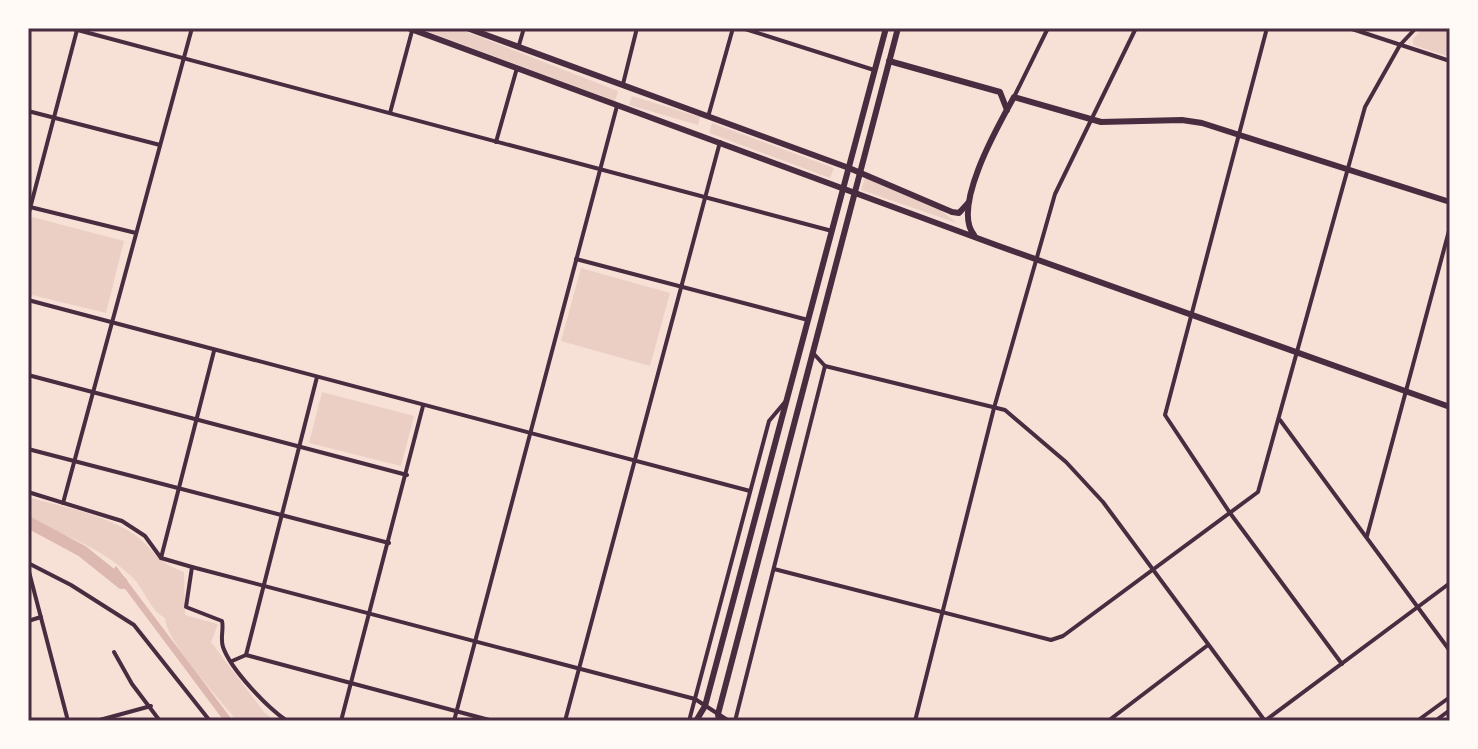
<svg xmlns="http://www.w3.org/2000/svg" width="1478" height="749" viewBox="0 0 1478 749" font-family="Overpass,sans-serif">
<rect width="100%" height="100%" fill="#f7e1d7"/>
<!-- green -->
<g fill="#ebcfc5">
<polygon points="427,28 457,28 618,91 615,101 426,31"/>
<polygon points="1423,28 1450,28 1450,57 1413,45 1413,39"/>
<polygon points="632,96 700,117 698,125 629,105"/>
<polygon points="712,123 834,168 830,178 709,133"/>
<polygon points="865,178 939,209 957,223 861,190"/>
<polygon points="32,217 124,241 106,313 28,294 28,233"/>
<polygon points="581,268 670,293 650,366 561,341"/>
<polygon points="322,392 414,416 401,466 309,443"/>
<path d="M28,497c34,10 77,17 107,38 22,16 16,24 49,37l1,43 33,9 -7,18 53,70 11,9h-38c-17,-22 -71,-79 -72,-103 -16,-9 -20,-28 -32,-40 -28,-28 -69,-44 -105,-59z"/>
</g>
<!-- water -->
<polygon fill="#dcb8b0" points="116,566 233,721 224,721 126,590 109,575"/>
<g fill="none" stroke-linecap="round" stroke-linejoin="round">
<!-- river -->
<polyline stroke="#dcb8b0" stroke-width="12" points="28,522 82,551 122,583"/>
<!-- minor -->
<g stroke="#4a2c40" stroke-width="4">
<polyline points="70,28 832,231"/>
<polyline points="742,28 874,70"/>
<polyline points="1267,28 1165,415 1230,513 1342,664"/>
<polyline points="1349,28 1450,61"/>
<polyline points="519,45 524,28"/>
<polyline points="623,84 637,28"/>
<polyline points="1014,97 1048,28"/>
<polyline points="28,111 160,145"/>
<polyline points="390,113 412,31"/>
<polyline points="708,117 733,28"/>
<polyline points="496,142 517,68"/>
<polyline points="30,207 136,233"/>
<polyline points="28,216 77,30"/>
<polyline points="576,259 808,320"/>
<polyline points="28,300 750,491"/>
<polyline points="825,366 1005,410 1066,462 1103,502 1265,721"/>
<polyline points="28,375 407,475"/>
<polyline points="1280,420 1450,651"/>
<polyline points="28,449 389,543"/>
<polyline points="63,503 192,28"/>
<polyline points="1367,536 1450,227"/>
<polyline points="161,558 214,351"/>
<polyline points="28,563 71,585 134,625 210,721"/>
<polyline points="192,567 695,699 729,721"/>
<polyline points="28,568 68,721"/>
<polyline points="28,621 41,617"/>
<polyline points="114,652 132,684 160,721"/>
<polyline points="246,655 317,377"/>
<polyline points="246,655 493,721"/>
<polyline points="232,661 246,655"/>
<polyline points="1266,720 1450,583"/>
<polyline points="96,721 151,706"/>
<polyline points="341,721 423,406"/>
<polyline points="454,721 617,106"/>
<polyline points="565,721 720,142"/>
<polyline points="915,721 994,408 1055,194 1136,28"/>
<polyline points="1108,721 1208,645"/>
</g>
<!-- tertiary -->
<g stroke="#4a2c40" stroke-width="4">
<path d="M28,492l94,29 23,15 16,22 31,9 -6,40 36,14c2,8 -2,17 1,26 8,23 44,60 64,74"/>
<polyline points="774,569 1051,640 1063,636 1258,492 1365,107 1400,45 1416,28"/>
<polyline points="689,721 769,421 785,402"/>
<polyline points="735,721 825,366 814,354"/>
<polyline points="1417,721 1450,697"/>
<polyline points="1435,721 1450,710"/>
</g>
<!-- primary -->
<g stroke="#4a2c40" stroke-width="6">
<polyline points="408,28 996,245 1450,407"/>
<polyline points="467,28 849,168 952,212 959,213 969,202"/>
<polyline points="889,61 1000,92 1007,110"/>
<path d="M974,235c-23,-28 25,-111 40,-138l87,25 81,-2 20,3 248,79"/>
</g>
<!-- trunk -->
<g stroke="#4a2c40" stroke-width="6">
<polyline points="696,721 705,706 886,28"/>
<polyline points="719,721 718,714 898,28"/>
</g>
</g>
<!-- border -->
<rect width="1478" height="749" fill="none" stroke="#fffaf5" stroke-width="60"/>
<rect x="30" y="30" width="1418" height="689" fill="none" stroke="#4a2c40" stroke-width="3"/>
</svg>
